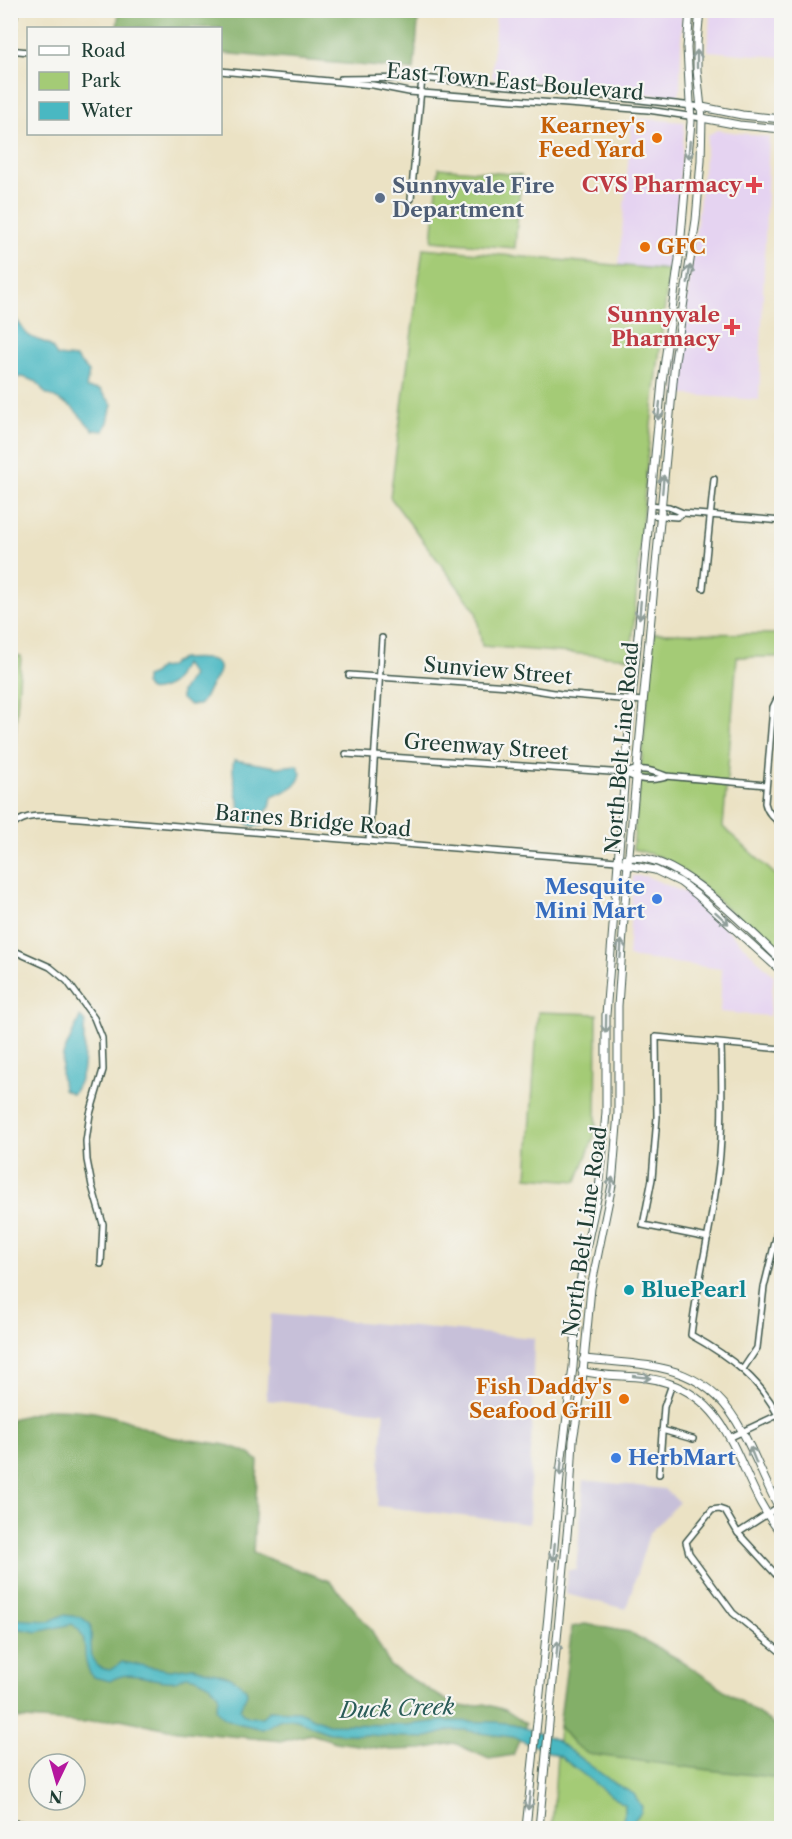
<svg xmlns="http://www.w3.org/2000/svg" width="792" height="1839" viewBox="0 0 792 1839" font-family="'Libre Caslon Text',serif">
<rect width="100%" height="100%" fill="#f6f6f2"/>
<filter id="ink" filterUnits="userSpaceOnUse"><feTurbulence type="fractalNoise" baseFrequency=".0167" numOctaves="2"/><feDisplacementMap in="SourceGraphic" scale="12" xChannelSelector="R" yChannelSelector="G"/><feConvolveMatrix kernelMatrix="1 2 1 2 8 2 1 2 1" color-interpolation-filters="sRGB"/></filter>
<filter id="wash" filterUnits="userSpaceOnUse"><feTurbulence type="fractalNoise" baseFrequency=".008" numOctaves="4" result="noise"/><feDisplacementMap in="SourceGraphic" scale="24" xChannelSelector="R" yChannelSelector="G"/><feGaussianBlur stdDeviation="1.35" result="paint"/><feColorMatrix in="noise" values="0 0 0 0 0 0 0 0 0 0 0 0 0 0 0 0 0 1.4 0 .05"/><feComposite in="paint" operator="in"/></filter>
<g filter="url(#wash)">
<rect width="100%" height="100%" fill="#ebe2c4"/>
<!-- built -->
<g fill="#e5d3f1">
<polygon points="496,11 682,11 680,92 677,97 492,78"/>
<polygon points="710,11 781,11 781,57 708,51"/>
<polygon points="632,118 685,122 673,251 669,270 619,265"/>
<polygon points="717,130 769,137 759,400 675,394 708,135"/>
<polygon points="633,876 646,876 685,893 701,904 774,976 769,1016 720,1012 722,969 628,957"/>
</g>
<!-- industrial -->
<g fill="#c7c0d9">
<polygon points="271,1314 534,1338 529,1524 377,1506 384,1412 266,1400"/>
<polygon points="584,1480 664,1489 679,1502 649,1534 626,1609 566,1594 568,1570 576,1570"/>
</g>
<!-- green -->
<g fill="#a4cb76" stroke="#628455" stroke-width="1.5">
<polygon points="439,168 521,175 515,248 432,241"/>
<polygon points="423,248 669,270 648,451 631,658 482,646 476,611 390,497"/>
<polygon points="654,633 781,634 781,657 737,657 723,827 781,880 781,955 688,874 661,857 633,849"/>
<polygon points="11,655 21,656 11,791 10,655"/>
<polygon points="538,1012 597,1014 596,1131 577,1181 527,1177"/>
<polygon points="559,1726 574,1744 781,1777 781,1828 552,1828"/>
</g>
<!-- forest -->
<g fill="#83af67" stroke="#51764e" stroke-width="1.5">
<polygon points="119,11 419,11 414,70 221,53 220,28 117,28"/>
<path d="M49,1409c27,0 47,2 73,10 16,5 32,14 48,18 27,6 69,3 88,24l-5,92 76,28 21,23 22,27 18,35 64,39 13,2 18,-3 20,6 21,14 -13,31 -24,4 -35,-16 -32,6 -31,1 -55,-8 -25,-8 -28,7 -105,-10 -58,-12 -38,4 -71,-5v-299z"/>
<polygon points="585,1624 629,1632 680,1660 781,1729 781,1778 717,1771 588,1754 574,1744 559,1726 572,1627"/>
</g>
<!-- water -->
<g fill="#49b8c2" stroke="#347a7b" stroke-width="1.5">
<path d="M10,316c10,4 10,11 17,18 13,11 20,2 30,22l19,2 13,14 -3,16 14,2 12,14 -4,18 -4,9 -11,-1 -21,-23 -27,-14 -8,-11 -14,-5 -12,1z"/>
<path d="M182,659c22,-1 52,-4 29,26 -5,7 -5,14 -12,20h-9l-9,-6v-7l11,-17 -8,-11c-5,5 -6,13 -11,18 -5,5 -18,10 -24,8l-4,-6v-7l8,-3 6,-6 9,-1 6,-5z"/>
<path d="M234,760l43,7 20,-2 4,8c-2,15 -17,18 -29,24l-2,10 -6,7 -2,12c-6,1 -14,0 -17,-5 -6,-9 -15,-53 -11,-61z"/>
<path d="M80,1017l5,5c-4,26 5,49 -13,72l-9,-5 -2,-15 2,-19z"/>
<path d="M63,1615l18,2 9,7c5,19 -8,43 20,46l12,-8 48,8 23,-3 38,10 15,12 1,5 -7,15 3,5 6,3h13l8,-7 28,1 30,13 78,1 37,-4 53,1 18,2 40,15 60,44 20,11 8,13 -1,5 -13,16h-13l9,-11v-13l-17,-11 -46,-36 -48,-20 -34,-4 -14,-3h-13l-28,8 -94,-5c-16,-3 -31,-17 -47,-14 -9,1 -13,9 -21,10 -16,-5 -38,-5 -46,-20 0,-4 3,-10 2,-14 -3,-9 -22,-19 -31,-19 -6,0 -7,5 -13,5 -22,2 -43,-14 -64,0l-17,-4c-16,-20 1,-38 -21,-53l-35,8 -26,-5 -1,-8 40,2z"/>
</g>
</g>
<g filter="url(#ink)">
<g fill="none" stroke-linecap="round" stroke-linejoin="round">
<defs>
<g id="minor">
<polyline points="10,50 28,52"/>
<polyline points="11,50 15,10"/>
<polyline points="220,71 373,85 409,92 648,110 702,118"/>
<polyline points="341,79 422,78 552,90 702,107"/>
<polyline points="411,199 422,78"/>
<polyline points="650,505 669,507 683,513 782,521"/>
<polyline points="649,515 677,517 683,513"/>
<polyline points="703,588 714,479"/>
<polyline points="349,675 509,686 561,694 643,701"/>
<path d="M782,696l-5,3 -4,8 -8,96c2,10 9,15 17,22"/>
<path d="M346,754l279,19c15,-6 26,-3 41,3l100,9"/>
<path d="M625,773c14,8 25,8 41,4"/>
<path d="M10,828c13,-14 28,-12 45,-12l562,45"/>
<polyline points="369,841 382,638"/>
<polyline points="10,949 50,967 67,981 94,1018 102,1038 103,1070 90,1114 86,1141 87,1160 92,1186 103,1224 101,1264"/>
<path d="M721,1044c1,36 2,74 -1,110 -5,61 -22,120 -29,181 38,21 73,46 91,89"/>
<polyline points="708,1238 643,1225 652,1179 657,1117 656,1037 782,1049"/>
<polyline points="743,1369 757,1348 764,1287 776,1238 782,1199"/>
<polyline points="662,1430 693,1439"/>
<polyline points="731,1437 782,1413"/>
<polyline points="659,1474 664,1407 672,1384"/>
<polyline points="738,1533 778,1507"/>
<polyline points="782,1581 738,1533 725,1511 719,1509 712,1510 686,1542 689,1553 733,1613 782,1653"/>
<polyline points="10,1823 85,1828"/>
</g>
<g id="major">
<polyline points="702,107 742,115 782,119"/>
<polyline points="702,118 739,125 782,129"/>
<path d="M626,858c49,-9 122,71 156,103"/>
<polyline points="617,861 628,865 655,870 680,882 697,895 782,972"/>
<path d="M583,1360l2,-1c67,7 121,3 157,72 15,27 24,55 40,82"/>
<path d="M582,1371c28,8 58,2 86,12 72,24 69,101 114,151"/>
<polyline points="526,1828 548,1616 561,1465 573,1367 578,1299 583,1262 599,1189 602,1161 606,1112 606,1015 625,773 662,382 679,259 691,122 687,48 690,10"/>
<polyline points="539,1828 569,1514 573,1440 581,1393 591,1288 612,1185 614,1162 618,1113 618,1006 627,875 675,361 696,220 701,161 702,118 697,70 697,42 700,10"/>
</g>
</defs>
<!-- minor casing -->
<use href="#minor" stroke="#3e564a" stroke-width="8"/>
<!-- major casing -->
<use href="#major" stroke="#3e564a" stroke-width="9"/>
<!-- minor -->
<use href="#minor" stroke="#fff" stroke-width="5"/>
<!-- major -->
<use href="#major" stroke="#fff" stroke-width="7"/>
</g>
<!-- one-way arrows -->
<defs><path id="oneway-shaft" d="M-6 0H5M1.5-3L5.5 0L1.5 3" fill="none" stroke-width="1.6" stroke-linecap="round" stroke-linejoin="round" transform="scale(1.5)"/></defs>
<g stroke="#8f9e9a">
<use href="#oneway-shaft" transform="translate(697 59) rotate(-90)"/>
<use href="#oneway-shaft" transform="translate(689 150) rotate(95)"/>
<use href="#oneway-shaft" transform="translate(689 274) rotate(-82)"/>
<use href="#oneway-shaft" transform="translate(659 411) rotate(96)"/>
<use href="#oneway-shaft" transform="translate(663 484) rotate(-85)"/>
<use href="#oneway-shaft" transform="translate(640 610) rotate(95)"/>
<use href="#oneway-shaft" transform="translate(722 918) rotate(42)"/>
<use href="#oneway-shaft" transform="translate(621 949) rotate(-86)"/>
<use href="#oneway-shaft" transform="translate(606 1024) rotate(91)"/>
<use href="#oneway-shaft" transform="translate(611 1186) rotate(-80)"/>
<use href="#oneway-shaft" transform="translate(642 1377) rotate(6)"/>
<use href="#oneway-shaft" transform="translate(753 1455) rotate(-112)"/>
<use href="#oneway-shaft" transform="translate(561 1467) rotate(95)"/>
<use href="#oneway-shaft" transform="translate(554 1552) rotate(95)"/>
<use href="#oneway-shaft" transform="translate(557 1650) rotate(-85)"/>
<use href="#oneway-shaft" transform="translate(529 1801) rotate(97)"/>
</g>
</g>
<!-- markers -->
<g fill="#e8710a" stroke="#f6f6f2" stroke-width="2">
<circle cx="657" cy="138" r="6"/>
<circle cx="645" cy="247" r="6"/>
<circle cx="624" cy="1399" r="6"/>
</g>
<g fill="#e0444e" stroke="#f6f6f2" stroke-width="2">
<path d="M751 176h6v6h6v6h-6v6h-6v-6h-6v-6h6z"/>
<path d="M729 318h6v6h6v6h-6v6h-6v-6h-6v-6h6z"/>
</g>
<circle fill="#5c6f8a" stroke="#f6f6f2" stroke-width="2" cx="380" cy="198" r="6"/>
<g fill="#3f7fe0" stroke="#f6f6f2" stroke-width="2">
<circle cx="657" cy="899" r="6"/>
<circle cx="616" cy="1458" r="6"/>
</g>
<circle fill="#0f9aa8" stroke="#f6f6f2" stroke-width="2" cx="629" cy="1290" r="6"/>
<g text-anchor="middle" stroke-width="4.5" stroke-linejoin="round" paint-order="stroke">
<!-- street labels -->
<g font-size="21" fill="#1f3d34" stroke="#f6f6f2">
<text transform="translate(515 82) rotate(5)" y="7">East Town East Boulevard</text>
<text transform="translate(498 671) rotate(5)" y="7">Sunview Street</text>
<text transform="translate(486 747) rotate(4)" y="7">Greenway Street</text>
<text transform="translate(622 748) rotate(-85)" y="7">North Belt Line Road</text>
<text transform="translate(313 821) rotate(5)" y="7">Barnes Bridge Road</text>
<text transform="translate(585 1232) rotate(-82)" y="7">North Belt Line Road</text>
</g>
<!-- food labels -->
<g font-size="21" font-weight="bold" fill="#c56008" stroke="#f6f6f2" text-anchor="end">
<text x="645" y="133">Kearney's<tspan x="645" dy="24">Feed Yard</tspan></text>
<text x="657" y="254" text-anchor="start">GFC</text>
<text x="612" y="1394">Fish Daddy's<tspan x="612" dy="24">Seafood Grill</tspan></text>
</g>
<!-- health labels -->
<g font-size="21" font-weight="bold" fill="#be3a42" stroke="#f6f6f2" text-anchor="end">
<text x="742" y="192">CVS Pharmacy</text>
<text x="720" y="322">Sunnyvale<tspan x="720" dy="24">Pharmacy</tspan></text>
</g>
<!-- service labels -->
<g font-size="21" font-weight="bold" fill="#4e5e75" stroke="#f6f6f2" text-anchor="start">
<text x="392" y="193">Sunnyvale Fire<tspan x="392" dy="24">Department</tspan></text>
</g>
<!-- shop labels -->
<g font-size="21" font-weight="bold" fill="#366cbe" stroke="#f6f6f2" text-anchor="end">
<text x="645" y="894">Mesquite<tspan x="645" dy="24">Mini Mart</tspan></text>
<text x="628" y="1465" text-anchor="start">HerbMart</text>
</g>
<!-- culture labels -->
<g font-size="21" font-weight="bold" fill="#0d838f" stroke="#f6f6f2" text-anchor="start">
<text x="641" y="1297">BluePearl</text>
</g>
<!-- water labels -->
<g font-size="22" font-style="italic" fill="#2a5c58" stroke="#f6f6f2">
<text transform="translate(397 1708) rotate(-2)" y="8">Duck Creek</text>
</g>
</g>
<!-- margin -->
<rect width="792" height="1839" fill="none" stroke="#f6f6f2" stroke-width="36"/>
<!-- legend -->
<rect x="27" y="27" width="195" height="108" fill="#f6f6f2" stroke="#a0aca6" stroke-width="1.5"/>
<rect x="39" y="46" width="30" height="9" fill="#ffffff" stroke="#a0aca6" stroke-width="1.5"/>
<text x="81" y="57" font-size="18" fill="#1f3d34">Road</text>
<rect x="39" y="72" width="30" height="18" fill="#a4cb76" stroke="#a0aca6" stroke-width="1.5"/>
<text x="81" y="87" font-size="18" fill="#1f3d34">Park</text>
<rect x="39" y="102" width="30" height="18" fill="#49b8c2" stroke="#a0aca6" stroke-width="1.5"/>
<text x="81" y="117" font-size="18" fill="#1f3d34">Water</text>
<!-- north arrow -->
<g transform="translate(57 1782) rotate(185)"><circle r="28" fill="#f6f6f2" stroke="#a0aca6" stroke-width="1.5"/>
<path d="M0-4.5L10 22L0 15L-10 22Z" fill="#b5179e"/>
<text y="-9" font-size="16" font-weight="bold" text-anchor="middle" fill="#1f3d34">N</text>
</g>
</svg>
